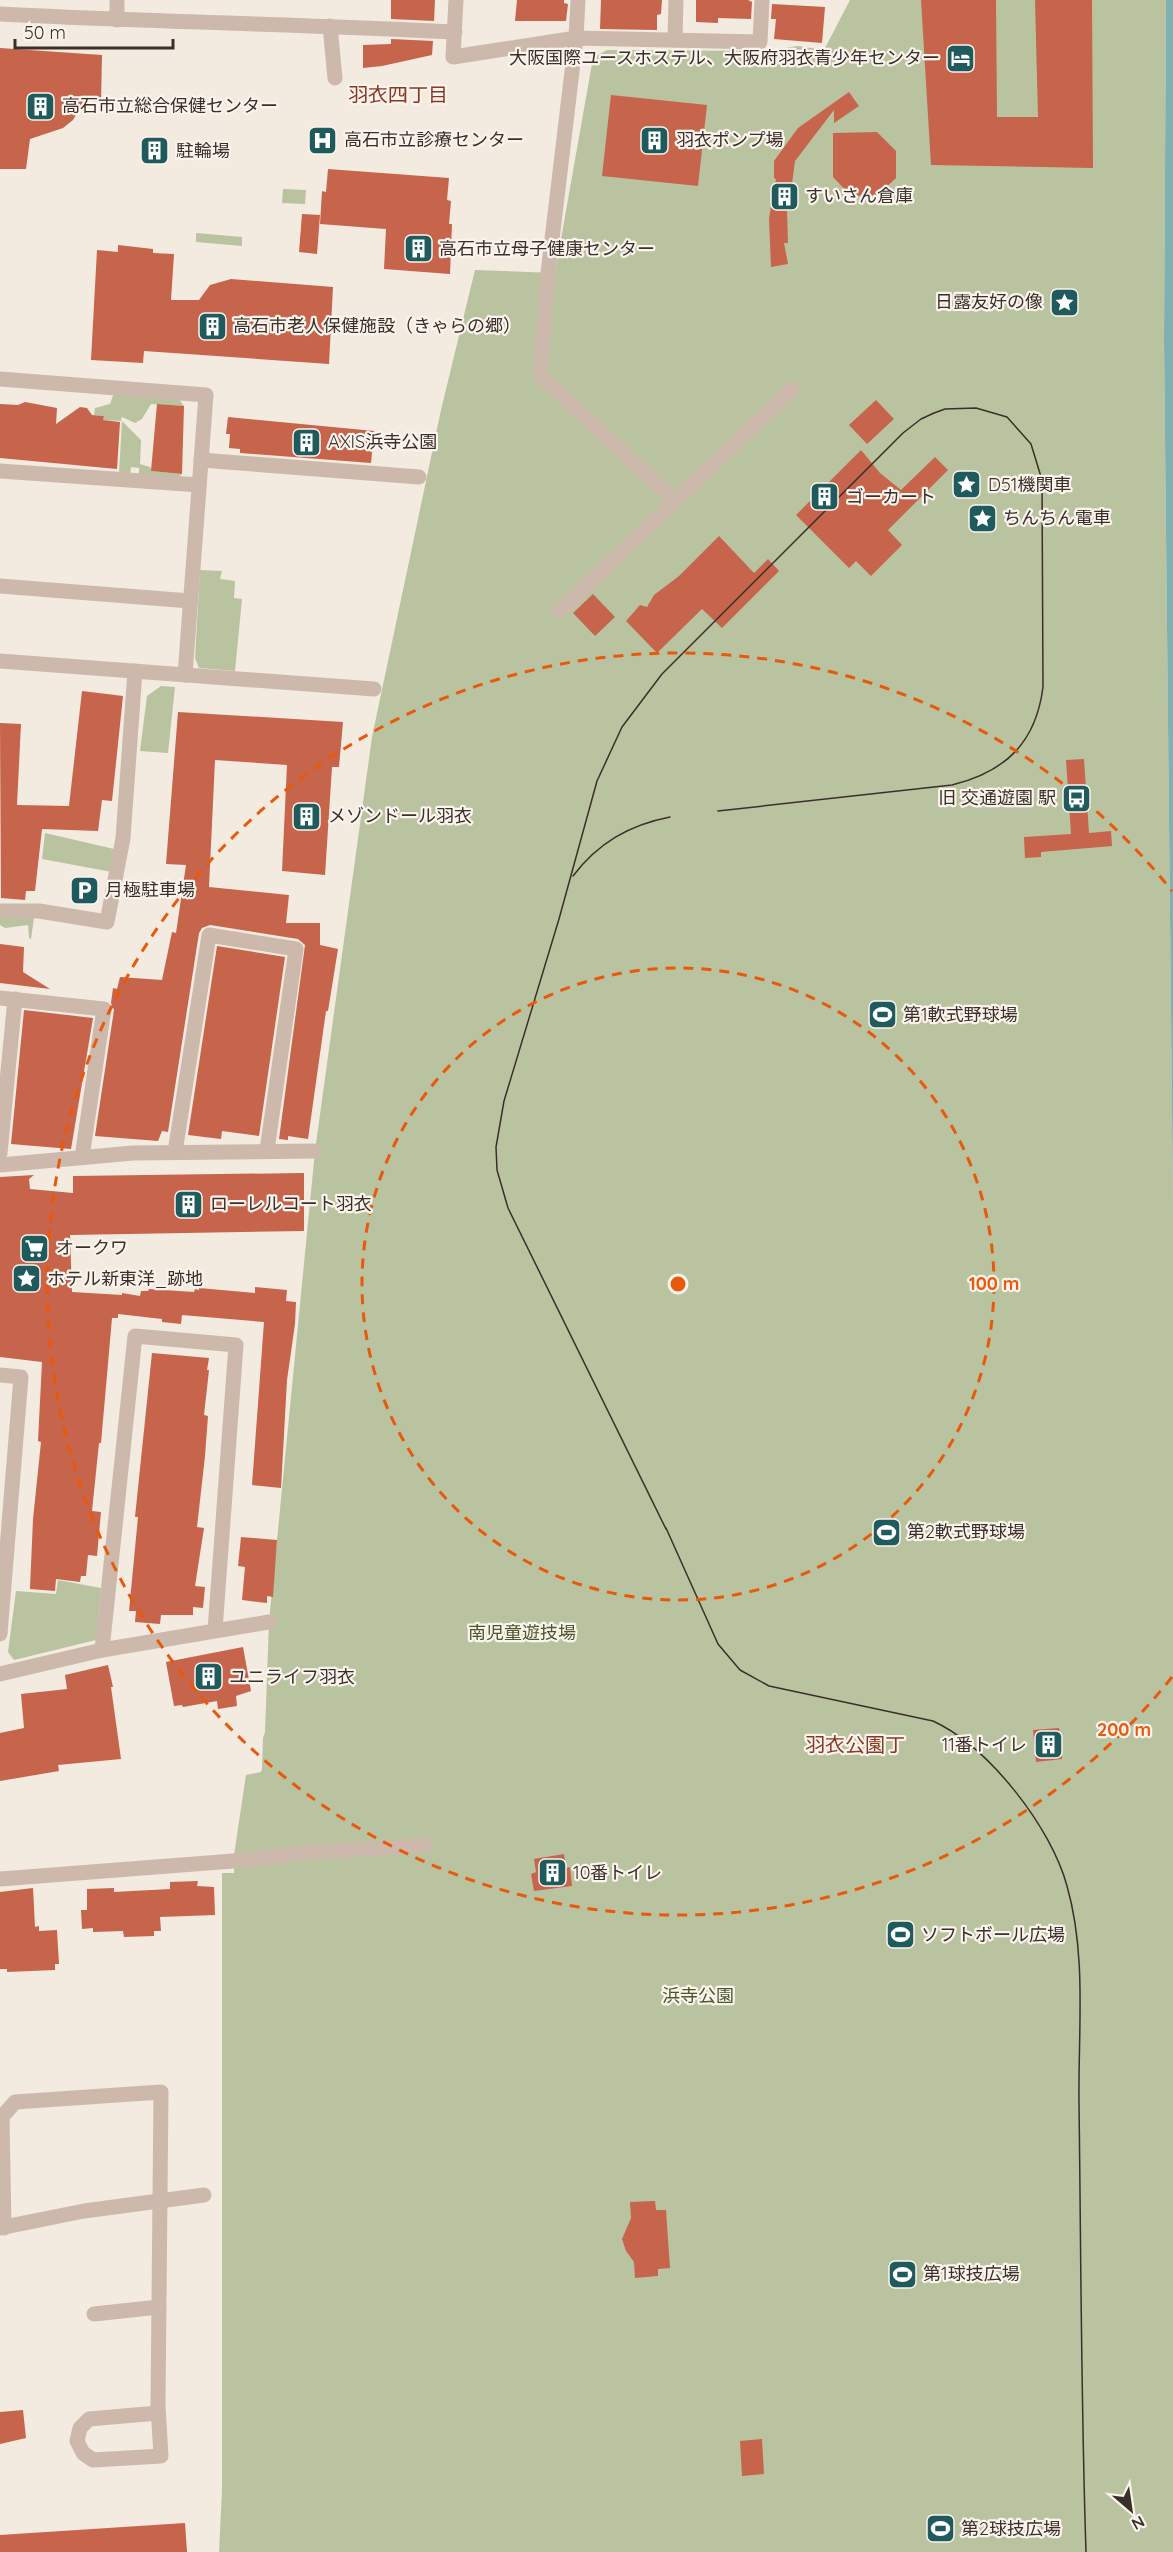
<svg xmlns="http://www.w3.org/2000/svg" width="1173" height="2552" viewBox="0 0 1173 2552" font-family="Quicksand,'Noto Sans JP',sans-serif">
<rect width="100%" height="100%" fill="#f3eae0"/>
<!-- green -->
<g fill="#b9c3a0">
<polygon points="850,0 1166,0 1164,340 1173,1207 1173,2552 219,2552 222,2491 222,1873 234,1873 234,1855 246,1775 261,1772 262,1769 263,1738 265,1732 269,1622 315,1151 372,737 441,410 475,270 555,273 593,58 607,50 763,51 798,46 824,50"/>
<polygon points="283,189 306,190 305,204 282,203"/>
<polygon points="196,233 242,237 242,246 196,242"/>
<polygon points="114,393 178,398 184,406 151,404 142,419 135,423 122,417 121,420 141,440 140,464 150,467 152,471 181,474 180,479 139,475 139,468 131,467 130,474 119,473 122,421 103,420 104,416 94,415 95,408 110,404"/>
<polygon points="200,570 222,571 220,579 235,581 234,598 242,599 235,671 199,668 195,658"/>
<polygon points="161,686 175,687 168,753 140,751 147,696"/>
<polygon points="45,833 114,849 112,872 42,859"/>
<polygon points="0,916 34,918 31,939 29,938 28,925 5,928 0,925"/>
<polygon points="58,1580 101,1588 96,1640 14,1660 8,1652 16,1591 56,1594"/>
</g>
<!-- water -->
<polygon fill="#7fb1b1" points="1166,0 1173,0 1173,1207 1164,340"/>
<!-- building -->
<g fill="#c6644c">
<polygon points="391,0 435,0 434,21 391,19"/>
<polygon points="517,0 564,0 564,3 568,4 566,21 515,21"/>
<polygon points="601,0 662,0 661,14 657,15 657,30 600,29"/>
<polygon points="696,0 748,0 752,2 751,19 718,18 718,23 696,22"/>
<polygon points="921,0 996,0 997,117 1038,117 1035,0 1092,0 1093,168 931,165"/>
<polygon points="772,4 825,7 822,43 774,39 776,19 771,19"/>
<polygon points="391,39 433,41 432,55 382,66 363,68 363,45 391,44"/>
<polygon points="0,48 102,55 101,102 84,101 73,120 63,128 30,139 26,169 0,169"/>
<polygon points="849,92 859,106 834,123 834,110 795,161 792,184 796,184 791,211 787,210 788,243 784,243 788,264 771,267 769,218 776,179 774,178 774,161 798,128"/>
<polygon points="611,95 707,105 698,186 602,176"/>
<polygon points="877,132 896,151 896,178 878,195 851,196 833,177 833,133"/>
<polygon points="328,169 449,178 447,200 451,201 449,224 452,224 450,274 384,269 386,229 320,224 322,191 326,192"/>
<polygon points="302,214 320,215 317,254 299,252"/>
<polygon points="118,245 153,249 153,253 174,254 171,300 199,300 210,285 231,279 333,287 329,364 144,351 143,363 91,360 97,250 118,252"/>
<polygon points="876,400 894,419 867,444 849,425"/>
<polygon points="25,402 57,408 56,424 80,407 87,408 92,415 104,416 103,420 120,422 117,469 0,458 0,404 18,405"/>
<polygon points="157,404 184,406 182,474 151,471"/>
<polygon points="228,417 374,431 371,463 240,453 240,449 229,448 230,434 226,434"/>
<polygon points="861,450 880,473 901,490 935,457 948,470 888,530 902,545 871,576 856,561 849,568 796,515"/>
<polygon points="719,536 754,573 768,559 779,571 722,628 702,609 657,653 626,621 640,605 647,607 654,595 679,576"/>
<polygon points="593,594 615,617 595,636 573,613"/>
<polygon points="82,691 123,696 112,801 102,800 98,831 42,829 35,891 26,891 25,900 1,898 0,723 21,724 17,805 69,806"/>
<polygon points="178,712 343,722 339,767 332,767 325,875 282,871 287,765 215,760 209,887 289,895 286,923 320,923 320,945 338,949 328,1011 326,1011 308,1139 288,1136 288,1140 279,1139 305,945 298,939 210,925 202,928 199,933 168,1132 162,1131 158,1141 95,1136 114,1010 111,1003 113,988 117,989 120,977 162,980 172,932 176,933 186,865 166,864"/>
<polygon points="1084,759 1089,833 1111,831 1112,846 1041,852 1041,857 1025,858 1024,837 1071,834 1066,760"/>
<polygon points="0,944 24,947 23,972 50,989 0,983"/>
<polygon points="217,946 285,957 259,1136 222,1131 221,1139 188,1135"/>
<polygon points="24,1010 93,1018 71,1149 11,1144"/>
<polygon points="304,1173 304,1231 70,1235 72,1292 122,1295 122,1293 140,1296 141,1291 148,1291 149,1289 194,1292 195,1289 199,1290 199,1288 255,1293 255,1287 287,1290 286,1301 296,1302 295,1324 287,1380 281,1488 252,1485 264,1322 182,1315 181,1324 162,1322 162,1319 118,1314 118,1318 112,1318 101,1443 99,1443 92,1511 101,1512 97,1556 88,1555 86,1576 81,1576 80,1582 56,1579 55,1591 30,1589 33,1519 41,1442 38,1441 42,1362 0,1357 0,1177 34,1175 29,1179 30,1189 73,1193 73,1176"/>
<polygon points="152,1353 209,1358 207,1370 209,1370 204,1415 208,1416 205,1456 197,1527 204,1528 195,1586 205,1587 203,1608 193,1607 193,1615 161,1615 160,1624 135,1622 136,1611 129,1611 138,1517 135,1517"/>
<polygon points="241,1537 277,1540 273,1597 267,1596 267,1603 242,1600 245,1567 238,1566"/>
<polygon points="243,1647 251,1691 236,1696 237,1706 218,1709 217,1701 183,1707 182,1705 174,1706 166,1662"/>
<polygon points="108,1665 113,1687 111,1687 121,1759 58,1765 59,1771 0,1781 0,1733 24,1728 21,1694 67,1689 65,1675"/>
<polygon points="1059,1728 1062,1759 1036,1762 1033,1730"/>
<polygon points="564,1854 566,1868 570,1867 572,1886 534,1891 531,1874 536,1872 534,1859"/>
<polygon points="198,1881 197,1886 214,1887 215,1915 160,1917 161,1931 154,1931 154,1936 124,1937 123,1931 93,1932 93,1928 82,1929 81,1910 87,1910 87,1889 114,1888 114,1892 170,1889 170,1882"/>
<polygon points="33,1888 35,1927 39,1926 39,1931 57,1930 59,1964 55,1964 55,1970 7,1972 7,1969 0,1969 0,1892"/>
<polygon points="655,2201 656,2210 666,2210 670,2268 658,2269 658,2276 635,2278 634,2262 626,2251 622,2239 631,2218 630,2202"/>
<polygon points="23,2410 26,2438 0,2444 0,2412"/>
<polygon points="762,2439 764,2474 742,2476 740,2441"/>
<polygon points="185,2523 187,2552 0,2552 0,2535"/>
</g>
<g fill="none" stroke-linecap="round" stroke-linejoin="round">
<!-- minor -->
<g stroke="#ccb9ac" stroke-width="15">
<polyline points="456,0 453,57 576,38 760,42 762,0"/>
<polyline points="578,0 576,38 548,273 540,375 675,501"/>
<path d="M0,14c152,8 303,10 455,18"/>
<polyline points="117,20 117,0"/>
<polyline points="330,26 335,78"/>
<polyline points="675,40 676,0"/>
<polyline points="0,379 206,395 185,675"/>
<polyline points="201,460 419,477"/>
<polyline points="0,471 199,485"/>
<polyline points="0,586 190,601"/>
<polyline points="559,612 792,389"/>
<polyline points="0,661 374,689"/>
<polyline points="0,911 39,911 107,922 123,838 135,671"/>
<polyline points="0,998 104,1009 82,1157"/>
<polyline points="175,1152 209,935 296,949 267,1150"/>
<polyline points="0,1153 15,999"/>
<polyline points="0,1165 133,1153 315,1151"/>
<polyline points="0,1375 21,1377 0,1634"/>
<polyline points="102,1650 135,1336 236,1345 215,1630"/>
<polyline points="0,1674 102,1650 269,1622"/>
<polyline points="0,1879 246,1860 300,1853 425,1845"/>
<polyline points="0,2228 84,2211 204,2195"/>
<polyline points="4,2228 2,2117 15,2102 161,2092 158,2406 161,2456 93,2460 83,2453 77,2441 80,2428 89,2419 158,2413"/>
<polyline points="94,2314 159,2307"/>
</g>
<!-- tram -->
<g stroke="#3a2f2b" stroke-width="1.5">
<path d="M573,876c25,-33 56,-51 97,-59"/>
<path d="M666,1528l52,116 22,26 29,16 164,35c56,26 118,106 134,165 20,70 11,145 12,217 2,150 2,299 7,449"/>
<path d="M666,1529l-158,-321 -11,-38 -1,-23 8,-46 55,-182 38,-138 25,-54 40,-53 241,-241 18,-14 13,-6 11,-4 31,-1 31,9 24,27 11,36 1,207c-7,56 -38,85 -91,98l-234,26"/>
</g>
</g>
<!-- distance rings -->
<g fill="none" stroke="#e8590c" stroke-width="3" stroke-dasharray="10 8">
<circle cx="678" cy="1284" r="316"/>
<path d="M1172 1677A631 631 0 1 1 1172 891"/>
</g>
<!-- icons -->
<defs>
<symbol id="hotel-square" viewBox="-11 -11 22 22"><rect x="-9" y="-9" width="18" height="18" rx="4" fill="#1f5b5c" stroke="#fbf4ed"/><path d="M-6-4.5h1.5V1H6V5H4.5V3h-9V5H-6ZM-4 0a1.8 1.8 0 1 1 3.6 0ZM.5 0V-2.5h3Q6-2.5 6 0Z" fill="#fff"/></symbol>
<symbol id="building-square" viewBox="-11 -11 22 22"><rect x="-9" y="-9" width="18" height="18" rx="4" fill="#1f5b5c" stroke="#fbf4ed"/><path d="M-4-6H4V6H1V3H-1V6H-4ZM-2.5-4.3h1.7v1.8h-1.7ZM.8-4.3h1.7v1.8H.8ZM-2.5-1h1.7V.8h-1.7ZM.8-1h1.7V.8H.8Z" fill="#fff"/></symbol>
<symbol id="hospital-square" viewBox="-11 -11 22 22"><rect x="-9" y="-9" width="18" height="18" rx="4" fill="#1f5b5c" stroke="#fbf4ed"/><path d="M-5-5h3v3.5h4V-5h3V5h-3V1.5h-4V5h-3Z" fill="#fff"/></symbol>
<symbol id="sight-square" viewBox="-11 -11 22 22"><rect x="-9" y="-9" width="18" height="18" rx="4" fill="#1f5b5c" stroke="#fbf4ed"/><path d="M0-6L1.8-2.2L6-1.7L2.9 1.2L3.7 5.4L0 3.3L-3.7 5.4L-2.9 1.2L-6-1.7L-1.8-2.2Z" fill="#fff"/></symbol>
<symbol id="bus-square" viewBox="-11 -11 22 22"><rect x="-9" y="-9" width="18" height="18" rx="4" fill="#1f5b5c" stroke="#fbf4ed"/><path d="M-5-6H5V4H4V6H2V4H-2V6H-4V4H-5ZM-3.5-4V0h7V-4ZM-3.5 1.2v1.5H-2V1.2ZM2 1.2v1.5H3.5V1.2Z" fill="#fff"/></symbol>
<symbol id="parking-square" viewBox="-11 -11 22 22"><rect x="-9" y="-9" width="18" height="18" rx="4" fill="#1f5b5c" stroke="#fbf4ed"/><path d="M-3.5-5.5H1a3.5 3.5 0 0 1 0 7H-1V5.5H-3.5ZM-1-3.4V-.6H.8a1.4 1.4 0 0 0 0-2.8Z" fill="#fff"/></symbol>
<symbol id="stadium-square" viewBox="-11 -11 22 22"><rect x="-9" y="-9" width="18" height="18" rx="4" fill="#1f5b5c" stroke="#fbf4ed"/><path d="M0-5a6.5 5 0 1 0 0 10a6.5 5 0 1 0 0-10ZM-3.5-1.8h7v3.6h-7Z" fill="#fff"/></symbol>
<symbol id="supermarket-square" viewBox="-11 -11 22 22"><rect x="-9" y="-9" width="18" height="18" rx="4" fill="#1f5b5c" stroke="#fbf4ed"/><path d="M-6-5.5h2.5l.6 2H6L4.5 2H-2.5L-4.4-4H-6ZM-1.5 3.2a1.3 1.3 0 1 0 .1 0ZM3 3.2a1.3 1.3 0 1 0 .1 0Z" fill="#fff"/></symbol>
</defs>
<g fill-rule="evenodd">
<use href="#hotel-square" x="944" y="42" width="33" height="33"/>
<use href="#building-square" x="24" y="90" width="33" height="33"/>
<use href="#hospital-square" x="306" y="124" width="33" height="33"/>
<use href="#building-square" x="638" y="124" width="33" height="33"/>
<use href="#building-square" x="138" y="134" width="33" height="33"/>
<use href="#building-square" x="768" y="180" width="33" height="33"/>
<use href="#building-square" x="402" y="232" width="33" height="33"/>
<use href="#sight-square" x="1048" y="286" width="33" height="33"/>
<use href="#building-square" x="196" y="310" width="33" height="33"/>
<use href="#building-square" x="290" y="426" width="33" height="33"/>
<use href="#sight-square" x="950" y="468" width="33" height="33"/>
<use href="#building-square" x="808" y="480" width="33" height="33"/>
<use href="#sight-square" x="966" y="502" width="33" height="33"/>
<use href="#bus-square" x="1060" y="782" width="33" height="33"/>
<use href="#building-square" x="290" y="800" width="33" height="33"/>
<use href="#parking-square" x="68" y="874" width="33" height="33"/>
<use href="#stadium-square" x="866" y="998" width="33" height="33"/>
<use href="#building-square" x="172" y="1188" width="33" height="33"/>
<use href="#supermarket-square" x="18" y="1232" width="33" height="33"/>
<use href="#sight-square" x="10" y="1262" width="33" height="33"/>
<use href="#stadium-square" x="870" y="1516" width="33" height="33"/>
<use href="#building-square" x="192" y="1660" width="33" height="33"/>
<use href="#building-square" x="1032" y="1728" width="33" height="33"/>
<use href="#building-square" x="536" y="1856" width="33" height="33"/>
<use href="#stadium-square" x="884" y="1918" width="33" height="33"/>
<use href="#stadium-square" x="886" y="2258" width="33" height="33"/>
<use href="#stadium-square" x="924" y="2512" width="33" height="33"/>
</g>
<g text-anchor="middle" stroke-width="4.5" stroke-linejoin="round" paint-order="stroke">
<!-- poi labels -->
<g font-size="18" fill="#3a2f2b" stroke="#fbf4ed" text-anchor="start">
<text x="940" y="64" text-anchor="end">大阪国際ユースホステル、大阪府羽衣青少年センター</text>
<text x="62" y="112">高石市立総合保健センター</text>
<text x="344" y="146">高石市立診療センター</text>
<text x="676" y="146">羽衣ポンプ場</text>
<text x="176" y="157">駐輪場</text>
<text x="805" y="202">すいさん倉庫</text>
<text x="439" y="255">高石市立母子健康センター</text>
<text x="1043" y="308" text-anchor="end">日露友好の像</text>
<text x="233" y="332">高石市老人保健施設（きゃらの郷）</text>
<text x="328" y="448">AXIS浜寺公園</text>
<text x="988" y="491">D51機関車</text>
<text x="846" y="503">ゴーカート</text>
<text x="1003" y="524">ちんちん電車</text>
<text x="1056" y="804" text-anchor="end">旧 交通遊園 駅</text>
<text x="328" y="822">メゾンドール羽衣</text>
<text x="105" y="896">月極駐車場</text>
<text x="903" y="1021">第1軟式野球場</text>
<text x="210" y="1210">ローレルコート羽衣</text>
<text x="56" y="1254">オークワ</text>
<text x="47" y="1285">ホテル新東洋_跡地</text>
<text x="907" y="1538">第2軟式野球場</text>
<text x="229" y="1683">ユニライフ羽衣</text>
<text x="1027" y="1751" text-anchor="end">11番トイレ</text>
<text x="573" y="1879">10番トイレ</text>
<text x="921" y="1941">ソフトボール広場</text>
<text x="923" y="2280">第1球技広場</text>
<text x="961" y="2535">第2球技広場</text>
</g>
<!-- park labels -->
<g font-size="18" fill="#4b582e" stroke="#fbf4ed">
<text x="522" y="1639">南児童遊技場</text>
<text x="698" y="2002">浜寺公園</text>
</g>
<!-- neighbourhood labels -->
<g font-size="20" fill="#893723" stroke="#fbf4ed">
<text x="398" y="102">羽衣四丁目</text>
<text x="855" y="1752">羽衣公園丁</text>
</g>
</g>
<circle cx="678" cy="1284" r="9" fill="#e8590c" stroke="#fbf4ed" stroke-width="3"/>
<g font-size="18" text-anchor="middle" font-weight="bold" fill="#e8590c" stroke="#fbf4ed" stroke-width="4.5" stroke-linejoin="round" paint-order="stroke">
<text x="994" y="1290">100 m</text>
<text x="1124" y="1736">200 m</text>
</g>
<!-- north arrow -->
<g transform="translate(1131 2510) rotate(151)" stroke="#fbf4ed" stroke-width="4.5" paint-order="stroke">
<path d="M0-4.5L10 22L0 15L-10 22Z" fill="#3a2f2b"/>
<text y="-9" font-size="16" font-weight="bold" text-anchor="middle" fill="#3a2f2b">N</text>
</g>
<!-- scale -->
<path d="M15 39v9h158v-9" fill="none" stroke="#3a2f2b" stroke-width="3"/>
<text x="24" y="39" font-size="18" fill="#3a2f2b" stroke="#fbf4ed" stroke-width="4.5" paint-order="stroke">50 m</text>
</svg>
